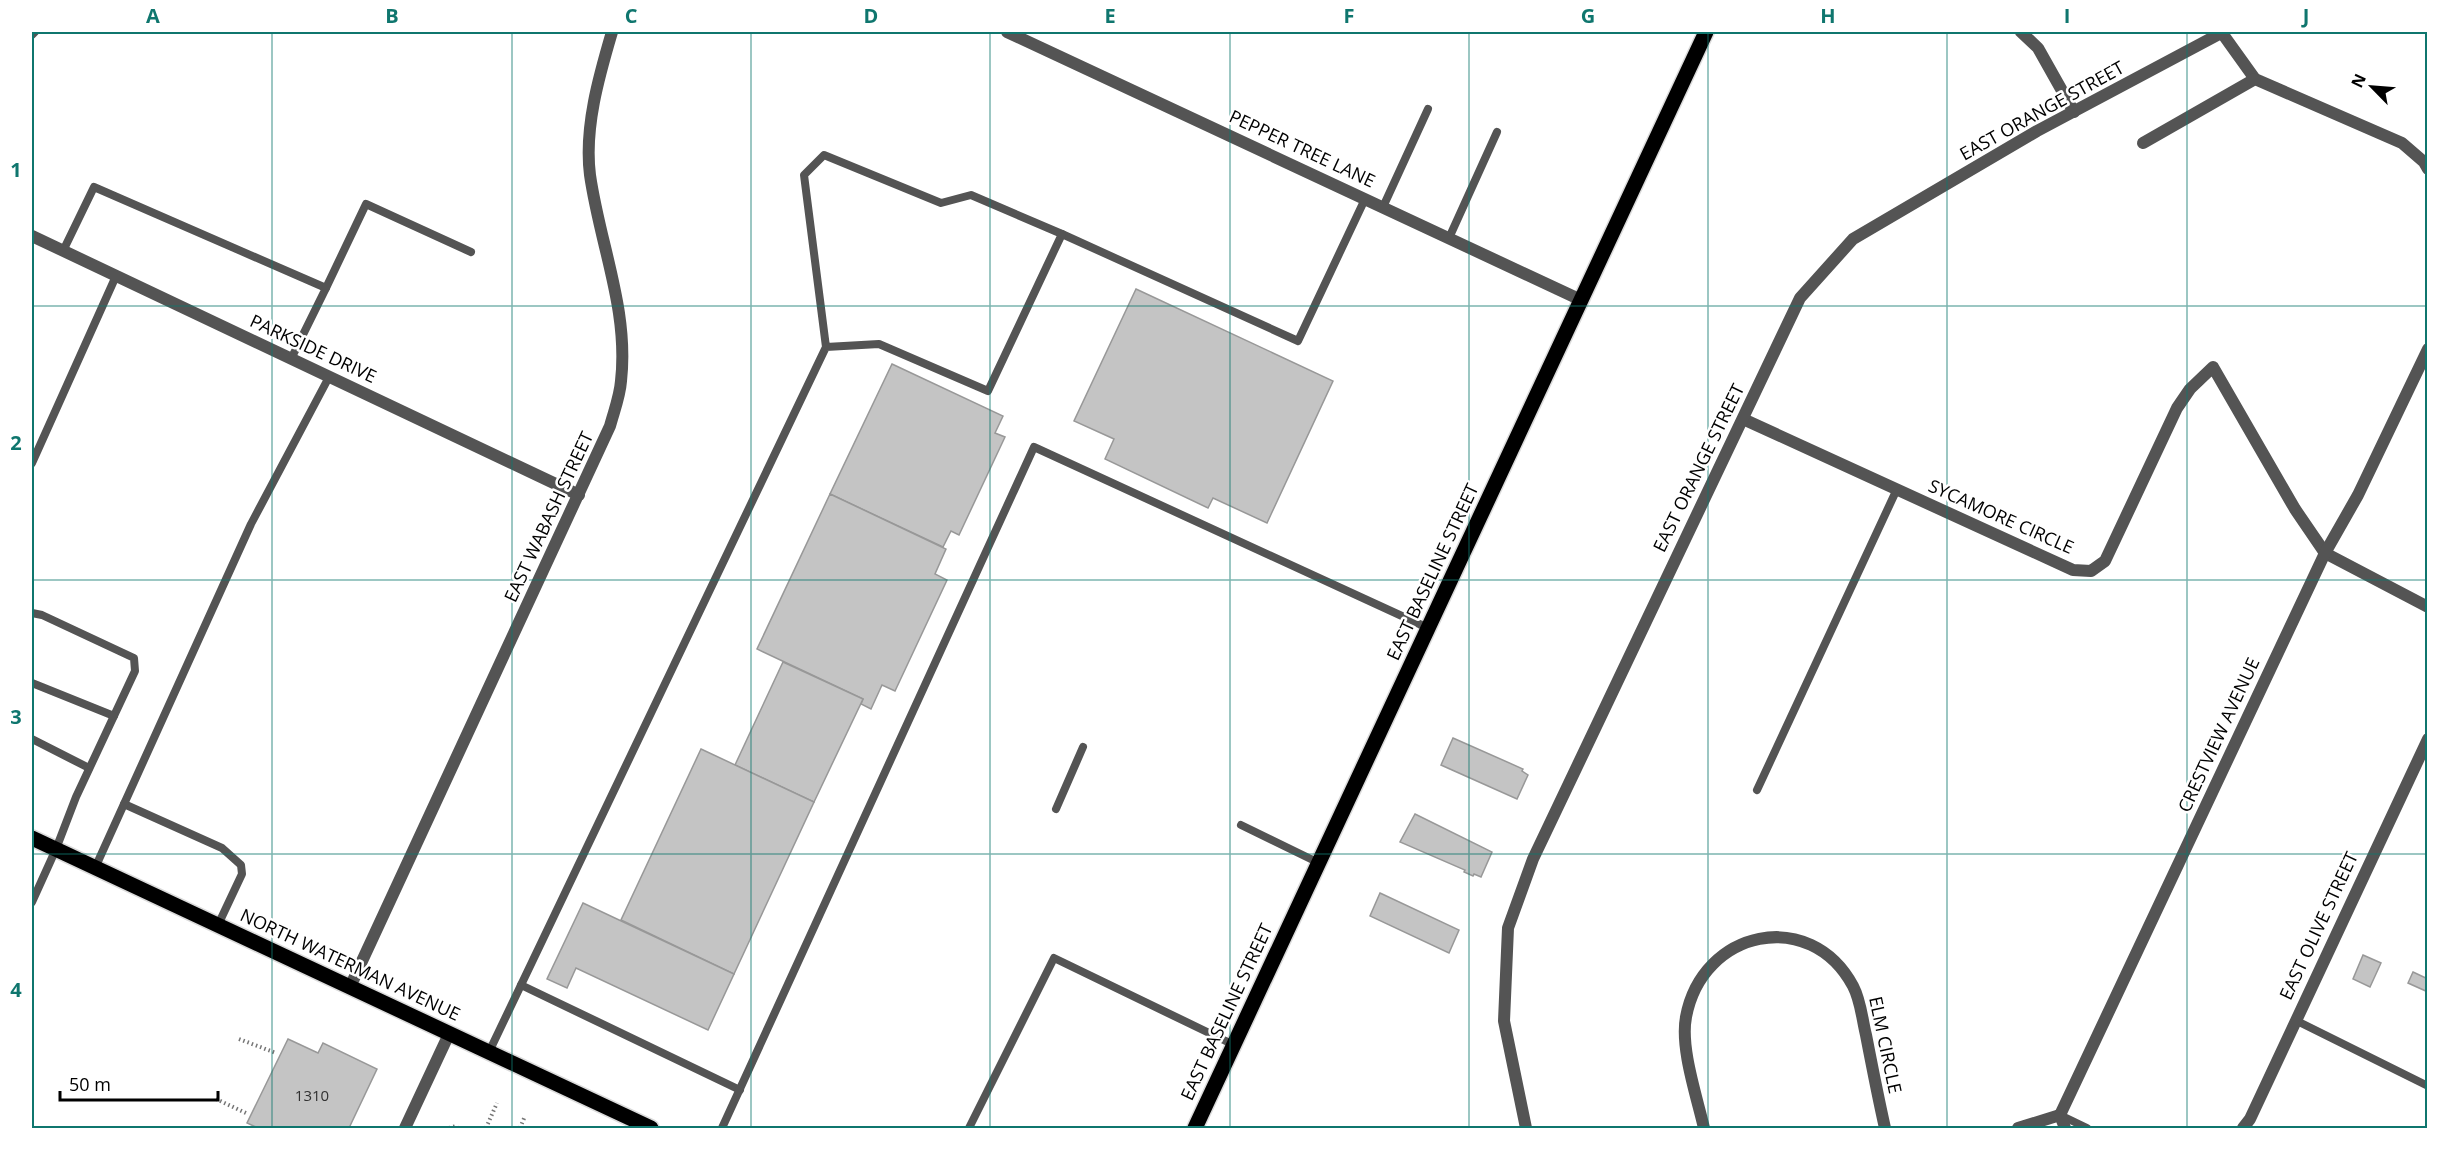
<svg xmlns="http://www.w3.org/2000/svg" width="2459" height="1160" viewBox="0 0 2459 1160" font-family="'Open Sans',sans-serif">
<rect width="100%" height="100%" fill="#fff"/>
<!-- building -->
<g fill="#c4c4c4" stroke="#989898" stroke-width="1.5">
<polygon points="1136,289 1333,381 1267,523 1213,498 1208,508 1105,459 1114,439 1074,421"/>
<polygon points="892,364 1003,416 995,433 1005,437 959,535 951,531 943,547 830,494"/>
<polygon points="830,494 946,549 935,574 947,580 895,691 882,685 871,709 861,704 863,699 757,649"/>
<polygon points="783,662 863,699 814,802 735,765"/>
<polygon points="1453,738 1523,769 1522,771 1528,775 1517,799 1441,765"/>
<polygon points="701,749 814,802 734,974 621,920"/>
<polygon points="1415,814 1492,852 1481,877 1474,874 1473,876 1464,872 1465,870 1400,842"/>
<polygon points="1380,893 1459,930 1449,953 1370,916"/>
<polygon points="583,903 734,974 708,1030 576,968 567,988 547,979"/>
<polygon points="2363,955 2381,963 2370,987 2353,979"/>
<polygon points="2413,972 2428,979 2428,992 2408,983"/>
<polygon points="288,1039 318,1053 323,1043 377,1069 349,1128 258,1128 247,1123"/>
</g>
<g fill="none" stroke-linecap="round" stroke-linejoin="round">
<defs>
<g id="primary">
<polyline points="32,838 651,1128"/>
<polyline points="1195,1128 1706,32"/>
</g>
</defs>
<!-- primary casing -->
<use href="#primary" stroke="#dbdbdb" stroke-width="18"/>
<!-- path -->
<g stroke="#767676" stroke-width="4" stroke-dasharray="1.5 3" stroke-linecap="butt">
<polyline points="239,1039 276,1053"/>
<polyline points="216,1099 248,1114"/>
<polyline points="449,1128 456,1126 458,1128"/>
<polyline points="486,1128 497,1103"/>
<polyline points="520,1128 525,1116"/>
</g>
<!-- service -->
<g stroke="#545454" stroke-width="8">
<polyline points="32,35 35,32"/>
<polyline points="1383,207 1428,109"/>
<polyline points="1062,234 1298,341 1365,199"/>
<polyline points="1449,238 1497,132"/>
<polyline points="63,251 94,187 326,288 291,359"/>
<polyline points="326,288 366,204 471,252"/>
<polyline points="32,463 116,276"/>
<polyline points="32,613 42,615 134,658 135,671 76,797 56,849 32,902"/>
<polyline points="32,683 114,716"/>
<polyline points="32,739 89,768"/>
<polyline points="1757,790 1897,489"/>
<polyline points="124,804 222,848 241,865 242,874 218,925"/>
<polyline points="1056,809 1083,747"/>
<polyline points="1241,825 1319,863"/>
<polyline points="95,868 251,524 329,377"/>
<polyline points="521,985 740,1090"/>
<polyline points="2295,1020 2428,1086"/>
<polyline points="489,1052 826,347 804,175 824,155 941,203 971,195 1062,234 988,391 879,344 826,347"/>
<polyline points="2060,1115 2087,1128"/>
<polyline points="722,1128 1034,447 1428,628"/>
<polyline points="969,1128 1054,958 1234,1045"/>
</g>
<!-- minor -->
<g stroke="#545454" stroke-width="12">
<polyline points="1007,32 1581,300"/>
<polyline points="2021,32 2038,48 2074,112"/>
<polyline points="2222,33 2255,79 2402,143 2424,162 2428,169"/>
<polyline points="2143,143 2255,79"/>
<polyline points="32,236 579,495"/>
<polyline points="1743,419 2073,570 2091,571 2105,561 2177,408 2190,389 2213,367 2295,509 2325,553 2428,607"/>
<path d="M350,987l260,-561c4,-15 10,-30 11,-45 8,-71 -21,-136 -31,-206 -6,-47 9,-99 22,-143"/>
<polyline points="405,1128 449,1034"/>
<polyline points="1526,1128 1504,1021 1508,928 1533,859 1800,298 1853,239 2037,131 2223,32"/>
<path d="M1704,1128c-7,-31 -24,-80 -18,-111 16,-87 124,-111 167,-31 8,15 9,33 13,49 6,31 12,62 19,93"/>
<polyline points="2018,1128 2060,1115"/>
<polyline points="2065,1128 2060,1115 2325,553 2358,495 2428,349"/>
</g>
<!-- tertiary -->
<polyline stroke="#545454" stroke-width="12" points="2243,1128 2250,1119 2428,739"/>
<!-- primary -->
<use href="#primary" stroke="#000" stroke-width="15"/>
</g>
<!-- grid -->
<path fill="none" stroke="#0f766e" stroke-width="1.5" stroke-opacity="0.55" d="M272,32v1096M512,32v1096M751,32v1096M990,32v1096M1230,32v1096M1469,32v1096M1708,32v1096M1947,32v1096M2187,32v1096M32,306h2396M32,580h2396M32,854h2396"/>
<g text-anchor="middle" stroke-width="5" stroke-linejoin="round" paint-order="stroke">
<!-- number labels -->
<g font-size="15" fill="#313131">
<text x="312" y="1101">1310</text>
</g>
<!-- street labels -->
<g font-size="18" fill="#000" stroke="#fff">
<text transform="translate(2042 111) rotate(-29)" y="6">EAST ORANGE STREET</text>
<text transform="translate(1302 149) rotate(25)" y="6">PEPPER TREE LANE</text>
<text transform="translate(313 349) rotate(25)" y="6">PARKSIDE DRIVE</text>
<text transform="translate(1699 468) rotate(-64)" y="6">EAST ORANGE STREET</text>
<text transform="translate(549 517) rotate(-65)" y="6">EAST WABASH STREET</text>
<text transform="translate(2001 517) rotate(24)" y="6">SYCAMORE CIRCLE</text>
<text transform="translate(1433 572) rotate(-65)" y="6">EAST BASELINE STREET</text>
<text transform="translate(2219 735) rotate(-65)" y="6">CRESTVIEW AVENUE</text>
<text transform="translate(2319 926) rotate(-65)" y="6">EAST OLIVE STREET</text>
<text transform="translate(350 965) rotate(25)" y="6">NORTH WATERMAN AVENUE</text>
<text transform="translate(1227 1012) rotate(-65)" y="6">EAST BASELINE STREET</text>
<text transform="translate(1885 1045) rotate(78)" y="6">ELM CIRCLE</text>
</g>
</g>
<!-- border -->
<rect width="2459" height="1160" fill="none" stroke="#ffffff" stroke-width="66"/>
<!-- north arrow -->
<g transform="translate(2372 87) rotate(295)" stroke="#ffffff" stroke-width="4.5" paint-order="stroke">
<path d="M0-4.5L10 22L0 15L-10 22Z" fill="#000000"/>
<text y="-9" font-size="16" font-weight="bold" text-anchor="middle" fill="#000000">N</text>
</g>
<!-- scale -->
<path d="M60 1091v9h158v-9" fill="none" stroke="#000000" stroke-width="3"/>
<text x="69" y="1091" font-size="18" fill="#000000" stroke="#ffffff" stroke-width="4.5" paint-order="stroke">50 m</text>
<rect x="33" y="33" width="2393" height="1094" fill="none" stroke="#0f766e" stroke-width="2"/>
<g font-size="20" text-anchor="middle" font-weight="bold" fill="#0f766e">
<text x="153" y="23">A</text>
<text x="392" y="23">B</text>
<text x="631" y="23">C</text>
<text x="871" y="23">D</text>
<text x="1110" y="23">E</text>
<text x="1349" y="23">F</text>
<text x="1588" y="23">G</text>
<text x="1828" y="23">H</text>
<text x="2067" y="23">I</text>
<text x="2306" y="23">J</text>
<text x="16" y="177">1</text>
<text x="16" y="450">2</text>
<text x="16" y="724">3</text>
<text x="16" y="997">4</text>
</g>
</svg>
